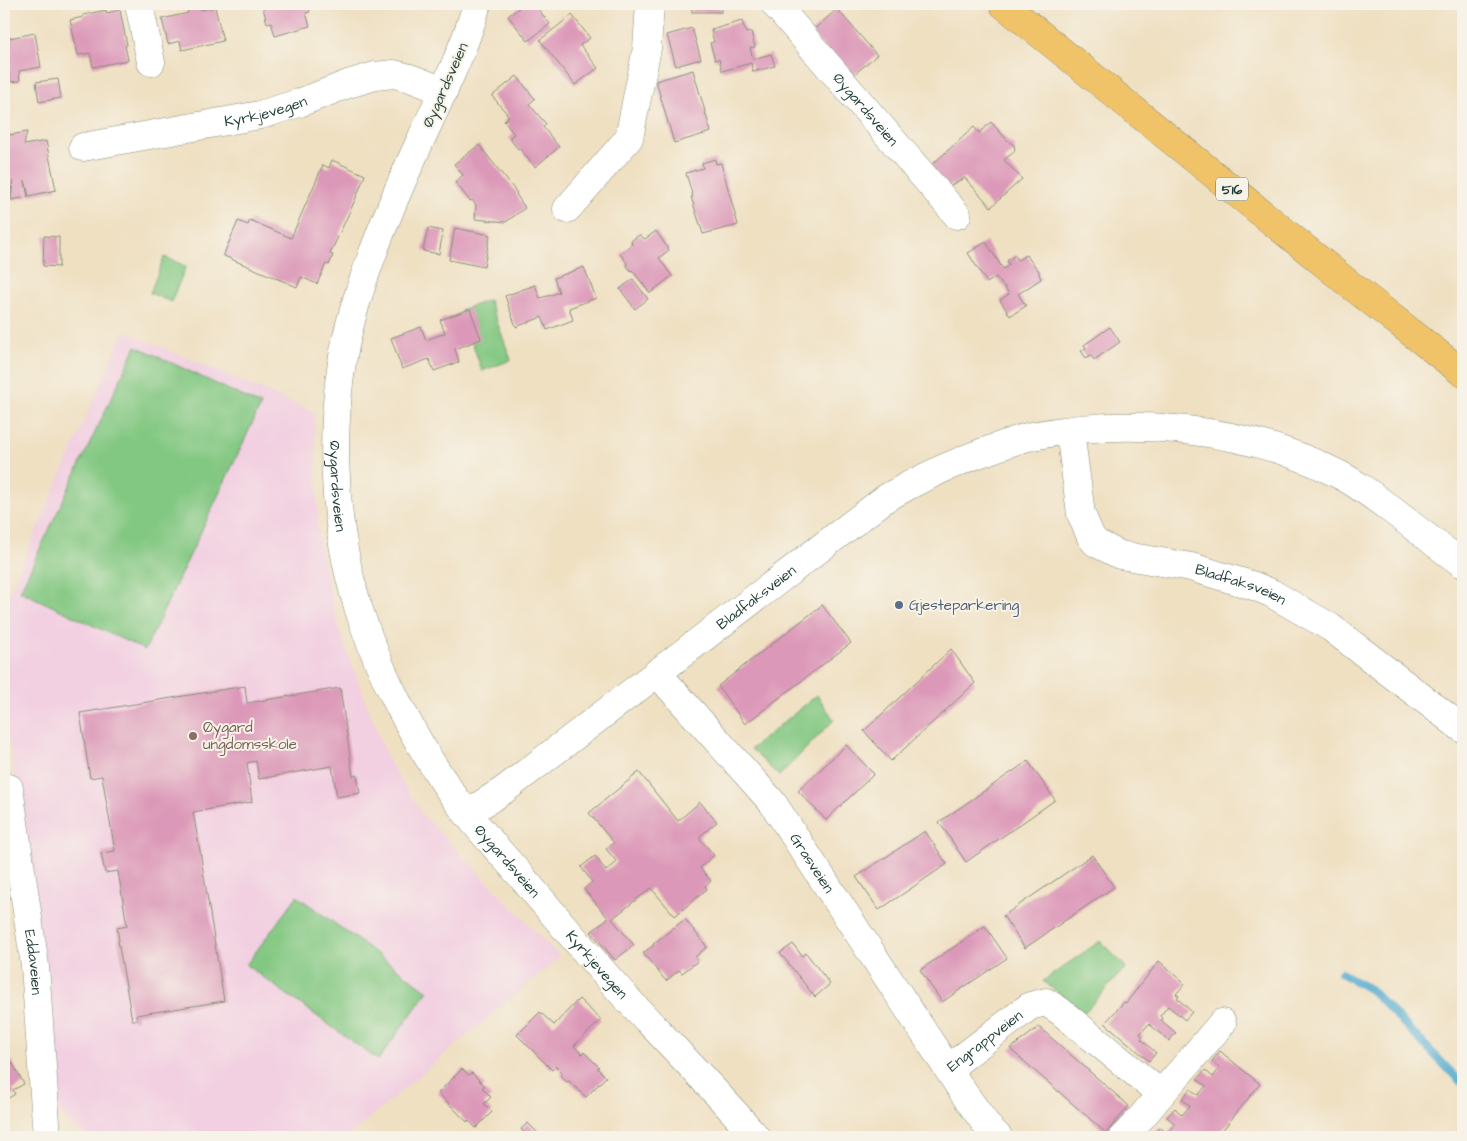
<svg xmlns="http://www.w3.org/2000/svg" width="1467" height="1141" viewBox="0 0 1467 1141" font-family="'Architects Daughter',sans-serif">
<rect width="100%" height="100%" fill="#f7f3e8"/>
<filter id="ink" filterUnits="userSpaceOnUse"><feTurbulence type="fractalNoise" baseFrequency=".02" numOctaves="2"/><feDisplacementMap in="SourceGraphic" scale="10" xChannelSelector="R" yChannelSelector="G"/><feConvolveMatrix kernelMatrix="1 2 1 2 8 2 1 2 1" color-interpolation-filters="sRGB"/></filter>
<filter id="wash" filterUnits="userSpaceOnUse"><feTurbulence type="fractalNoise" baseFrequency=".0096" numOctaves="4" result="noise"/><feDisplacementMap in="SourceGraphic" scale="20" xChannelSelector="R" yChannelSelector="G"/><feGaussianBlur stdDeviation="1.12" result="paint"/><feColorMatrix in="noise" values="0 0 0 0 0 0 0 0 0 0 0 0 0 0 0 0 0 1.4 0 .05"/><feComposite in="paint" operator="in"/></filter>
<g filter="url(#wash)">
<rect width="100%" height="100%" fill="#efe0c2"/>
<!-- built -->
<polygon fill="#f2cfe1" points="124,331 314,412 319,543 340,633 388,760 423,815 560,957 347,1137 89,1137 71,1125 55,1106 26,847 4,713 4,604"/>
<!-- green -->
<g fill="#83c882" stroke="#51825b">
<polygon points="164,257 186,266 171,302 150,293"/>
<polygon points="489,300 511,360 482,371 461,310"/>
<polygon points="136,346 261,405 145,650 20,591"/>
<polygon points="817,695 834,720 779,776 751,749"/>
<polygon points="297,896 428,991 378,1060 246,965"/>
<polygon points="1100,941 1126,967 1084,1013 1043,981"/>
</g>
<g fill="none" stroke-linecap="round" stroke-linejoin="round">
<!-- stream -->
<polyline stroke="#53abd0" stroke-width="8" points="1341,973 1371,990 1460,1081 1463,1082"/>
</g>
<g id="blocks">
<!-- building -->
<g fill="#dc98b8">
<polygon points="262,4 318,4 319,7 309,9 310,12 306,13 310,26 275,36 271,22 267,23"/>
<polygon points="524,4 534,4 550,24 528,41 508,16"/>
<rect x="692" y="4" width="29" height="8"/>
<polygon points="200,6 201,10 215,7 223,41 182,50 180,41 168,44 162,19 188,13 187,9"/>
<polygon points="837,9 877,55 850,78 811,32"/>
<polygon points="106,10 106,13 120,10 127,45 125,46 128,60 93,67 90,53 78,55 70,20 83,17 83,15"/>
<polygon points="572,15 590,38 580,45 598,68 575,85 540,40"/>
<polygon points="742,21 746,33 751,32 755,47 750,48 753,59 771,54 775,66 753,72 751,63 722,71 719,59 715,60 710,43 714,42 711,30"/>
<polygon points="692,28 701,59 676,66 667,35"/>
<polygon points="35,33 41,67 19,71 20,81 11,82 9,73 4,74 4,39"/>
<polygon points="693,70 711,132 674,143 656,81"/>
<polygon points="517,76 535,99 529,104 546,124 543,127 559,147 535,167 519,148 518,149 509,138 514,134 504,121 509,116 492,96"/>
<polygon points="58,79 61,98 39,102 36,82"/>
<polygon points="991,122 1008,141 1014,145 1015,151 1004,160 1022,179 991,207 965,178 943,189 926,170 974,127 979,133"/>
<polygon points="27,132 24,145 46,141 56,190 29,196 25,181 28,197 11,200 13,181 10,194 4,194 4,136"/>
<polygon points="479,145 517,193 516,194 525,208 506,222 475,219 476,205 472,200 470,201 455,182 463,175 454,164"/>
<polygon points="715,159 716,164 721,163 738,225 703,234 691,197 693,197 686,173 703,168 702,163"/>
<polygon points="332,160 365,175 356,198 330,254 333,255 329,265 326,264 317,284 301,277 297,287 224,256 224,254 238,221 248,225 250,220 291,238 323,165 329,168"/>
<polygon points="428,228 443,231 439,254 423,251"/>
<polygon points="455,228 490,235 484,267 449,260"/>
<polygon points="656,231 669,250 659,258 672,276 650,293 632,270 631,271 626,265 627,263 620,254 632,244 631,241 639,235 645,239"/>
<polygon points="44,236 59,237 59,267 43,266"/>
<polygon points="986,242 1003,269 1009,265 1007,261 1015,255 1018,260 1026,255 1039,271 1039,274 1041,279 1018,294 1026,306 1010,316 1000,300 1009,294 1004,286 1003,286 996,277 987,283 968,253"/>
<polygon points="584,267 596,298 569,308 573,320 547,330 542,317 516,327 505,296 535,285 540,298 551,295 559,292 554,278"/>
<polygon points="633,279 648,299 635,309 620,289"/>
<polygon points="470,309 481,339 455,349 459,362 434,371 429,359 402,369 391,338 421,327 426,340 445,333 440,320"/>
<polygon points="1110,327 1120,342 1094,360 1091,355 1086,358 1081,351 1086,348 1084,345"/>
<polygon points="822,605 851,643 745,724 718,686"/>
<polygon points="951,649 975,683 891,761 864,731"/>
<polygon points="245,686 247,703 340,688 353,776 357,775 360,793 337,797 332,766 259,779 256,761 247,763 252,802 193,812 200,851 224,1001 136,1015 137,1020 132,1020 118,941 119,941 117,928 127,926 118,871 105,873 101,853 115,851 102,776 90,778 80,713"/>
<polygon points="846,745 874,774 826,820 798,791"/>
<polygon points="1028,761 1055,800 966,862 939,822"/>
<polygon points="639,772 678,821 700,802 717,822 700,836 700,839 714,855 700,868 711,881 705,886 707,889 675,916 651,888 612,919 634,945 615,960 591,932 608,918 584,889 592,882 581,867 595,856 606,871 617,862 606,849 614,843 589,813"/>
<polygon points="925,831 947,864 879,910 856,877"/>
<polygon points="1092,855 1114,887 1025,948 1003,916"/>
<polygon points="685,919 707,947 695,957 698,961 682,973 679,970 666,981 643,953 654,945 653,944"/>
<polygon points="985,926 1007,958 942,1002 920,970"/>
<polygon points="793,944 802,956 806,953 830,984 815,997 780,953"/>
<polygon points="1159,961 1185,984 1176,994 1179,996 1177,998 1192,1012 1185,1020 1168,1006 1160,1016 1162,1018 1161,1020 1176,1033 1169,1041 1149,1024 1140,1034 1143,1036 1141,1039 1156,1053 1149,1061 1105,1023 1124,1002 1126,1003"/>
<polygon points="579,999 601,1020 574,1046 582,1054 584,1052 599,1067 597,1068 606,1077 586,1097 569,1081 567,1082 561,1076 561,1071 556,1066 552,1070 517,1035 540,1012 554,1025"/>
<polygon points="1039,1027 1129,1106 1106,1133 1010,1049"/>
<polygon points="1220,1051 1260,1084 1217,1137 1152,1137 1151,1136 1160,1127 1167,1133 1175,1124 1167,1117 1175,1108 1182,1115 1190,1106 1182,1099 1190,1089 1198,1095 1206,1086 1197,1079 1205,1070 1213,1077 1220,1068 1212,1061"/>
<polygon points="11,1060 24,1084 13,1090 15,1094 4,1101 4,1064"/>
<polygon points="462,1069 469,1075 472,1073 485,1086 482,1088 491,1097 484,1104 492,1112 476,1128 468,1120 467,1122 438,1093"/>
<polygon points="528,1123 542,1137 528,1137 521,1129"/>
</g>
</g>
</g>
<g filter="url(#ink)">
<use href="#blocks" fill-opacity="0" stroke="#878e7b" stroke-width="1"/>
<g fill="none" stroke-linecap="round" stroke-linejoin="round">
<defs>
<g id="minor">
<polyline points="139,4 151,62"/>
<path id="s1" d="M477,4c-13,46 -35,89 -55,133 -26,56 -52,116 -69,176 -27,95 -23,215 10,309 19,55 50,115 83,163 21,32 49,61 74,90 37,43 73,87 112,129 42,44 84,87 124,133"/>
<path id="s2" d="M775,4l182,211"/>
<path id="s3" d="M83,147l177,-32 39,-12 49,-19 27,-8 19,-2 16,4 34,13"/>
<polyline points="567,209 629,138 647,48 650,4"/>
<path id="s4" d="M1070,431l11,83 10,23 5,6 24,12 71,12 63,19 17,7 59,34 133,102"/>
<path id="s5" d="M657,673l115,129 193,293 23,32 10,10"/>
<path id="s6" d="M9,788l26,178 12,171"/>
<path id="s7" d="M468,813l36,-23 382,-292c38,-22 75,-39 117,-53 9,-3 19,-7 29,-9 98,-19 212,-9 302,36 23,11 43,27 63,42 22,17 44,34 66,50"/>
<path id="s8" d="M949,1068l81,-62 16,-4 14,9 101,83"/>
<path d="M1123,1137c14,-13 25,-28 38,-43 21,-24 41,-47 61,-71"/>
</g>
<polyline id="major" points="1003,4 1348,283 1463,373"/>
</defs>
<!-- minor casing -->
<use href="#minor" stroke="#878e7b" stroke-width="29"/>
<!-- major casing -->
<use href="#major" stroke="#878e7b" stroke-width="29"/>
<!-- minor -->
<use href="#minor" stroke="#fff" stroke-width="28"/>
<!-- major -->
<use href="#major" stroke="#f1c369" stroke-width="28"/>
</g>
</g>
<!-- markers -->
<circle fill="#5c6f8a" stroke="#f7f3e8" stroke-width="2" cx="899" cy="605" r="5"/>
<circle fill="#8d6e63" stroke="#f7f3e8" stroke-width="2" cx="193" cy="736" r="5"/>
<g text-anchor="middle" stroke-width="4" stroke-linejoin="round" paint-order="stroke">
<!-- shield labels -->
<rect fill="#f7f3e8" stroke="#60746a" stroke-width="1" x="1216" y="177.5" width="32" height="23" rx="4"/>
<g font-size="14" font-weight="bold" fill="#1f3d34">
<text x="1232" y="194">516</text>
</g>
<!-- street labels -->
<g font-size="15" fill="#1f3d34" stroke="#f7f3e8">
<text transform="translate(445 85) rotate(-66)" y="5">Øygardsveien</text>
<text dy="5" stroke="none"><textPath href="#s3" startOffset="186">Kyrkjevegen</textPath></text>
<text dy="5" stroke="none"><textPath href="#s2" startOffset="139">Øygardsveien</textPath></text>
<text dy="5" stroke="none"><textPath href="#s1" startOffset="508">Øygardsveien</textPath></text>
<text dy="5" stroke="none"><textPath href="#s4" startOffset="268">Bladfaksveien</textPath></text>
<text dy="5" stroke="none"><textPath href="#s7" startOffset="360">Bladfaksveien</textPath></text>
<text dy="5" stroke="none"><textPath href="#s1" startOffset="928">Øygardsveien</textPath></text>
<text dy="5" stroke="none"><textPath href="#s5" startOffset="246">Grasveien</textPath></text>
<text dy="5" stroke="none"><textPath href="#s6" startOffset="176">Eddaveien</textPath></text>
<text dy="5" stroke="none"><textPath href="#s1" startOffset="1065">Kyrkjevegen</textPath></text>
<text dy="5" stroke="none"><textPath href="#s8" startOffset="45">Engrappveien</textPath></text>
</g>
<!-- service labels -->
<g font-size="15" fill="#4e5e75" stroke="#f7f3e8" text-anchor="start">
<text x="909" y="610">Gjesteparkering</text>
</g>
<!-- education labels -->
<g font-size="15" fill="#785e54" stroke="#f7f3e8" text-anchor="start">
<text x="203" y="732">Øygard<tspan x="203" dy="17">ungdomsskole</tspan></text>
</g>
</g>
<!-- margin -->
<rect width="1467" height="1141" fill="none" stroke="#f7f3e8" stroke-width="20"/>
</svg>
